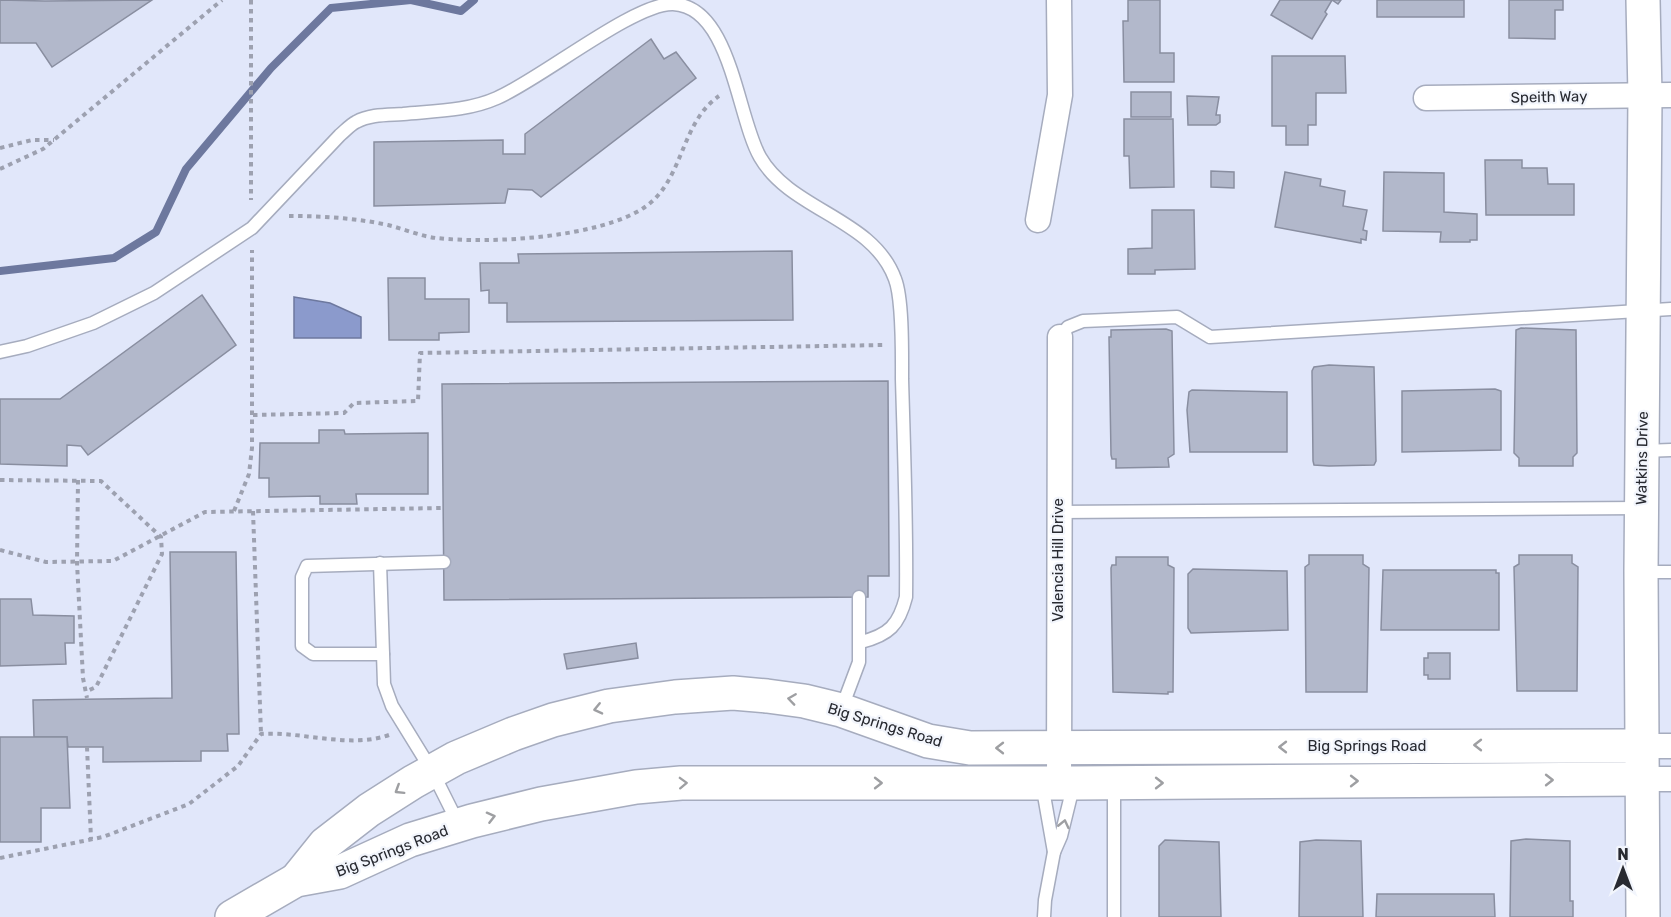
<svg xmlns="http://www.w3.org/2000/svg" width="1671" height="917" viewBox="0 0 1671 917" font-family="Rubik,sans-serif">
<rect width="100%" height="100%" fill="#e1e7fa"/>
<!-- water -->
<polygon fill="#8b9acc" stroke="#6d789e" stroke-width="1.5" points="294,297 330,303 361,317 361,338 294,338"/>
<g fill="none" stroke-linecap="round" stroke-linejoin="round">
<!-- stream -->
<g stroke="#6d789e" stroke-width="8">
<polyline points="411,0 461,11 474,0"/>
<polyline points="0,271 114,258 156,232 186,169 271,68 331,8 411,0"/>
</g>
</g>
<!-- building -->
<g fill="#b2b8cb" stroke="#898ea0" stroke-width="1.5">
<polygon points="0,0 45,1 152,0 52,67 36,43 0,43"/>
<polygon points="1128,0 1160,0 1160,53 1174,53 1174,82 1124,82 1123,21 1128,21"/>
<polygon points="1280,0 1341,0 1338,4 1332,0 1325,12 1327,14 1312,39 1271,15"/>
<rect x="1377" y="0" width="87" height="17"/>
<polygon points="1509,0 1563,0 1563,10 1555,10 1555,39 1509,38"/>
<polygon points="651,39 664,59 676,52 696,78 541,197 532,190 508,189 505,203 374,206 374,142 503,140 503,154 525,154 525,134"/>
<polygon points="1272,56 1345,56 1346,93 1316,93 1316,125 1308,125 1308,145 1286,145 1286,126 1272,126"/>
<rect x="1131" y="92" width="40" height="25"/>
<polygon points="1187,96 1219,97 1216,115 1220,115 1220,122 1216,125 1188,125"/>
<polygon points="1124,119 1173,119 1174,187 1130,188 1129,156 1124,156"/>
<polygon points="1485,160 1522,160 1522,168 1547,168 1548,184 1574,184 1574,215 1486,215"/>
<polygon points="1211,171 1234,172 1234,188 1211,187"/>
<polygon points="1285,172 1321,179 1320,186 1345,191 1343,206 1367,210 1363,230 1367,231 1366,240 1361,239 1361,243 1275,227"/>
<polygon points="1384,172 1444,173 1444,212 1477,214 1477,240 1470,240 1470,242 1440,242 1441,232 1383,231"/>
<polygon points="1152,210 1194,210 1195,269 1155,270 1155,274 1128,274 1128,249 1152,248"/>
<polygon points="792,251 793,320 507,322 507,303 489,303 489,290 481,291 480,263 519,263 518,254"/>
<polygon points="388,278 425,278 425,299 469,299 469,332 439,333 439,340 389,340"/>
<polygon points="202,295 236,345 88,455 81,446 67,445 67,466 0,464 0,399 60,399"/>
<polygon points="1521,328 1576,330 1577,453 1573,457 1573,466 1519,466 1519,458 1514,453 1516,330"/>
<polygon points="1166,329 1172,331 1174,454 1168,458 1169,467 1116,468 1116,459 1112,459 1111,455 1109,337 1111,337 1111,330"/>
<polygon points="1329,365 1374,367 1376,461 1374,465 1329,466 1314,465 1313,461 1312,371 1314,367"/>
<polygon points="888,381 889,576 868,576 868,597 444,600 442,384"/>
<polygon points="1495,389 1501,391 1501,450 1402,452 1402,391"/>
<polygon points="1192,390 1287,392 1287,452 1190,452 1187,410 1189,392"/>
<polygon points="319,430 344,430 345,434 428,433 428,494 356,494 357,504 320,504 320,496 269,497 269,478 259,478 260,443 319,443"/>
<polygon points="170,552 236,552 239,734 227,734 228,751 201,751 201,761 103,762 103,747 68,747 67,737 34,737 33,700 172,698"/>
<polygon points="1309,555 1363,555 1363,564 1369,568 1367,692 1306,692 1305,567 1309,564"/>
<polygon points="1519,555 1572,555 1572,563 1578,567 1577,691 1517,691 1514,567 1519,564"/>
<polygon points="1116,557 1168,557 1168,565 1174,568 1173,692 1168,692 1168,694 1113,692 1111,568 1112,565 1116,565"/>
<polygon points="1193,569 1287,571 1288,630 1191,633 1188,628 1188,574"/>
<polygon points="1383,570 1496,570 1496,573 1499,573 1499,630 1381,630"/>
<polygon points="0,599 31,599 33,615 74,616 74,643 65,643 66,664 0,666"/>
<polygon points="636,643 638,658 567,669 564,654"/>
<polygon points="1428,653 1450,653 1450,679 1428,679 1428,675 1424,675 1424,658 1428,658"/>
<polygon points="0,737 67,737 70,808 41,808 41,842 0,842"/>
<polygon points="1526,839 1570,841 1570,901 1573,901 1573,917 1510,917 1511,841"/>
<polygon points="1165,840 1219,842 1221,917 1159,917 1159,846"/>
<polygon points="1316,840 1361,841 1363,917 1299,917 1300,842"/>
<polygon points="1377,894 1494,894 1495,917 1376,917"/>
</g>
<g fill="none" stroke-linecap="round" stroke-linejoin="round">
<defs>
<g id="lane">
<polyline points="1060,337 1068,327 1083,321 1177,317 1210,337 1671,309"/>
<path d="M0,352l27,-6 66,-23 61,-30 98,-65 88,-93c5,-4 10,-10 16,-13 14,-8 32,-7 47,-8 31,-3 65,-3 94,-16 44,-19 137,-95 176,-94 58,2 64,113 87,153 31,54 113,61 135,122 8,20 7,76 7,100 2,73 5,145 4,218 -7,28 -17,38 -45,45"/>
<polyline points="1643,451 1671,450"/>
<polyline points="1058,512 1641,508"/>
<polyline points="380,563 384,684 392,706 432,771 459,825"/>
<polyline points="1642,572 1671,572"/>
<polyline points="383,654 313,654 302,646 302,577 307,566 444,562"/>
<polyline points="841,710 859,662 859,597"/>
<polyline points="1042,784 1054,852 1061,836 1074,783"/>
<polyline points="1114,784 1114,917"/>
<polyline points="1044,917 1045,900 1054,852"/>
</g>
<g id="street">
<polyline points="1426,98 1671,95"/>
<polyline points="1038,220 1060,95 1059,0"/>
<polyline points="1642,746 1671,746"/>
<polyline points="1642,779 1671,779"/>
<polyline points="1059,783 1060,337"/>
</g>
<g id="secondary">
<polyline points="1643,0 1645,96 1641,572 1643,917"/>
<polyline points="296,880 325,844 369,810 413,782 456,758 513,734 553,720 609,706 675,697 733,693 767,696 804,701 841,710 928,741 970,748 1642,746"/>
<polyline points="232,917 296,880 340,872 410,840 472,821 541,804 636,787 681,783 1074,783 1642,779"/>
</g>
</defs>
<!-- lane casing -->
<use href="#lane" stroke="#a6acbe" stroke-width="15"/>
<!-- street casing -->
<use href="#street" stroke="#a6acbe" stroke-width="27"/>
<!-- secondary casing -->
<use href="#secondary" stroke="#a6acbe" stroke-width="36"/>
<!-- path -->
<g stroke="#9da1b0" stroke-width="4" stroke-dasharray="4.5 4.5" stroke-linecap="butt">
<polyline points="251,0 251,200"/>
<polyline points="0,148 32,140 54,140"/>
<polyline points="0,169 43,149 222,0"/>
<path d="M289,216c34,0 66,2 99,9 16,4 32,11 48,13 55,6 163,0 209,-31 39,-27 35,-84 74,-111"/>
<polyline points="253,415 344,413 354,403 418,401 420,353 883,345"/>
<polyline points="0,480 101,481 161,537 162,554 96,687 87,691"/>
<polyline points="78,480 77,563 83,678 87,698"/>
<polyline points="234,511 249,474 252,448 252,250"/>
<polyline points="253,511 261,734"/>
<polyline points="0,550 46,562 113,561 205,512 443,508"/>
<polyline points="87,747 91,839"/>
<path d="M0,858l103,-21 86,-33 49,-38 23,-32c41,-3 88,15 128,1"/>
</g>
<!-- lane -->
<use href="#lane" stroke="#fff" stroke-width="12"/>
<!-- street -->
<use href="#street" stroke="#fff" stroke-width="24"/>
<!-- secondary -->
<use href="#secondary" stroke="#fff" stroke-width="33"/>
</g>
<!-- one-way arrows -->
<defs><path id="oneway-chevron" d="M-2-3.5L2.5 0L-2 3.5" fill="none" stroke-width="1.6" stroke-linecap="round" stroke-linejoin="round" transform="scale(1.5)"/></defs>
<g stroke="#9e9fa2">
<use href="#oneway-chevron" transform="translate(792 699) rotate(-172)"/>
<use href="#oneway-chevron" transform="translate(598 709) rotate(167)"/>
<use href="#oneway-chevron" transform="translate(1478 745) rotate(180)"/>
<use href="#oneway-chevron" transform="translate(1283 747) rotate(180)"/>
<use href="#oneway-chevron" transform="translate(1000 748) rotate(-180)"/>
<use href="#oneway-chevron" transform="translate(1549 780)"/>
<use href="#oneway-chevron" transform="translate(1354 781)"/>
<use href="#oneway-chevron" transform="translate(683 783) rotate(-2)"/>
<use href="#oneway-chevron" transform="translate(878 783)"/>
<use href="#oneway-chevron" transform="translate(1159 783)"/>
<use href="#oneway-chevron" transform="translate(399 790) rotate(148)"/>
<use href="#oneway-chevron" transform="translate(491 817) rotate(-14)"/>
<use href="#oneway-chevron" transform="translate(1064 824) rotate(-77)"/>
</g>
<g text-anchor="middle" stroke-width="4.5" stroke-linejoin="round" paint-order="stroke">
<!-- street labels -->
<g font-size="15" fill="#282a31" stroke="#f2f5fc">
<text transform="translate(1549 97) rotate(-1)" y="5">Speith Way</text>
<text transform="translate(1642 458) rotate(-89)" y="5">Watkins Drive</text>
<text transform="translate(1058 560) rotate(-90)" y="5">Valencia Hill Drive</text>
<text transform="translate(885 725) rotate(17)" y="5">Big Springs Road</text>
<text x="1367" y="751">Big Springs Road</text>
<text transform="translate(392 851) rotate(-21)" y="5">Big Springs Road</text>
</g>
</g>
<!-- north arrow -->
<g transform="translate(1623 869)" stroke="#f2f5fc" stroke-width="4.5" paint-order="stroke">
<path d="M0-4.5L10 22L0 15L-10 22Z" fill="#282a31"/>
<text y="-9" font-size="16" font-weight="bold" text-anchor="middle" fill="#282a31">N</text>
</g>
</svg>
